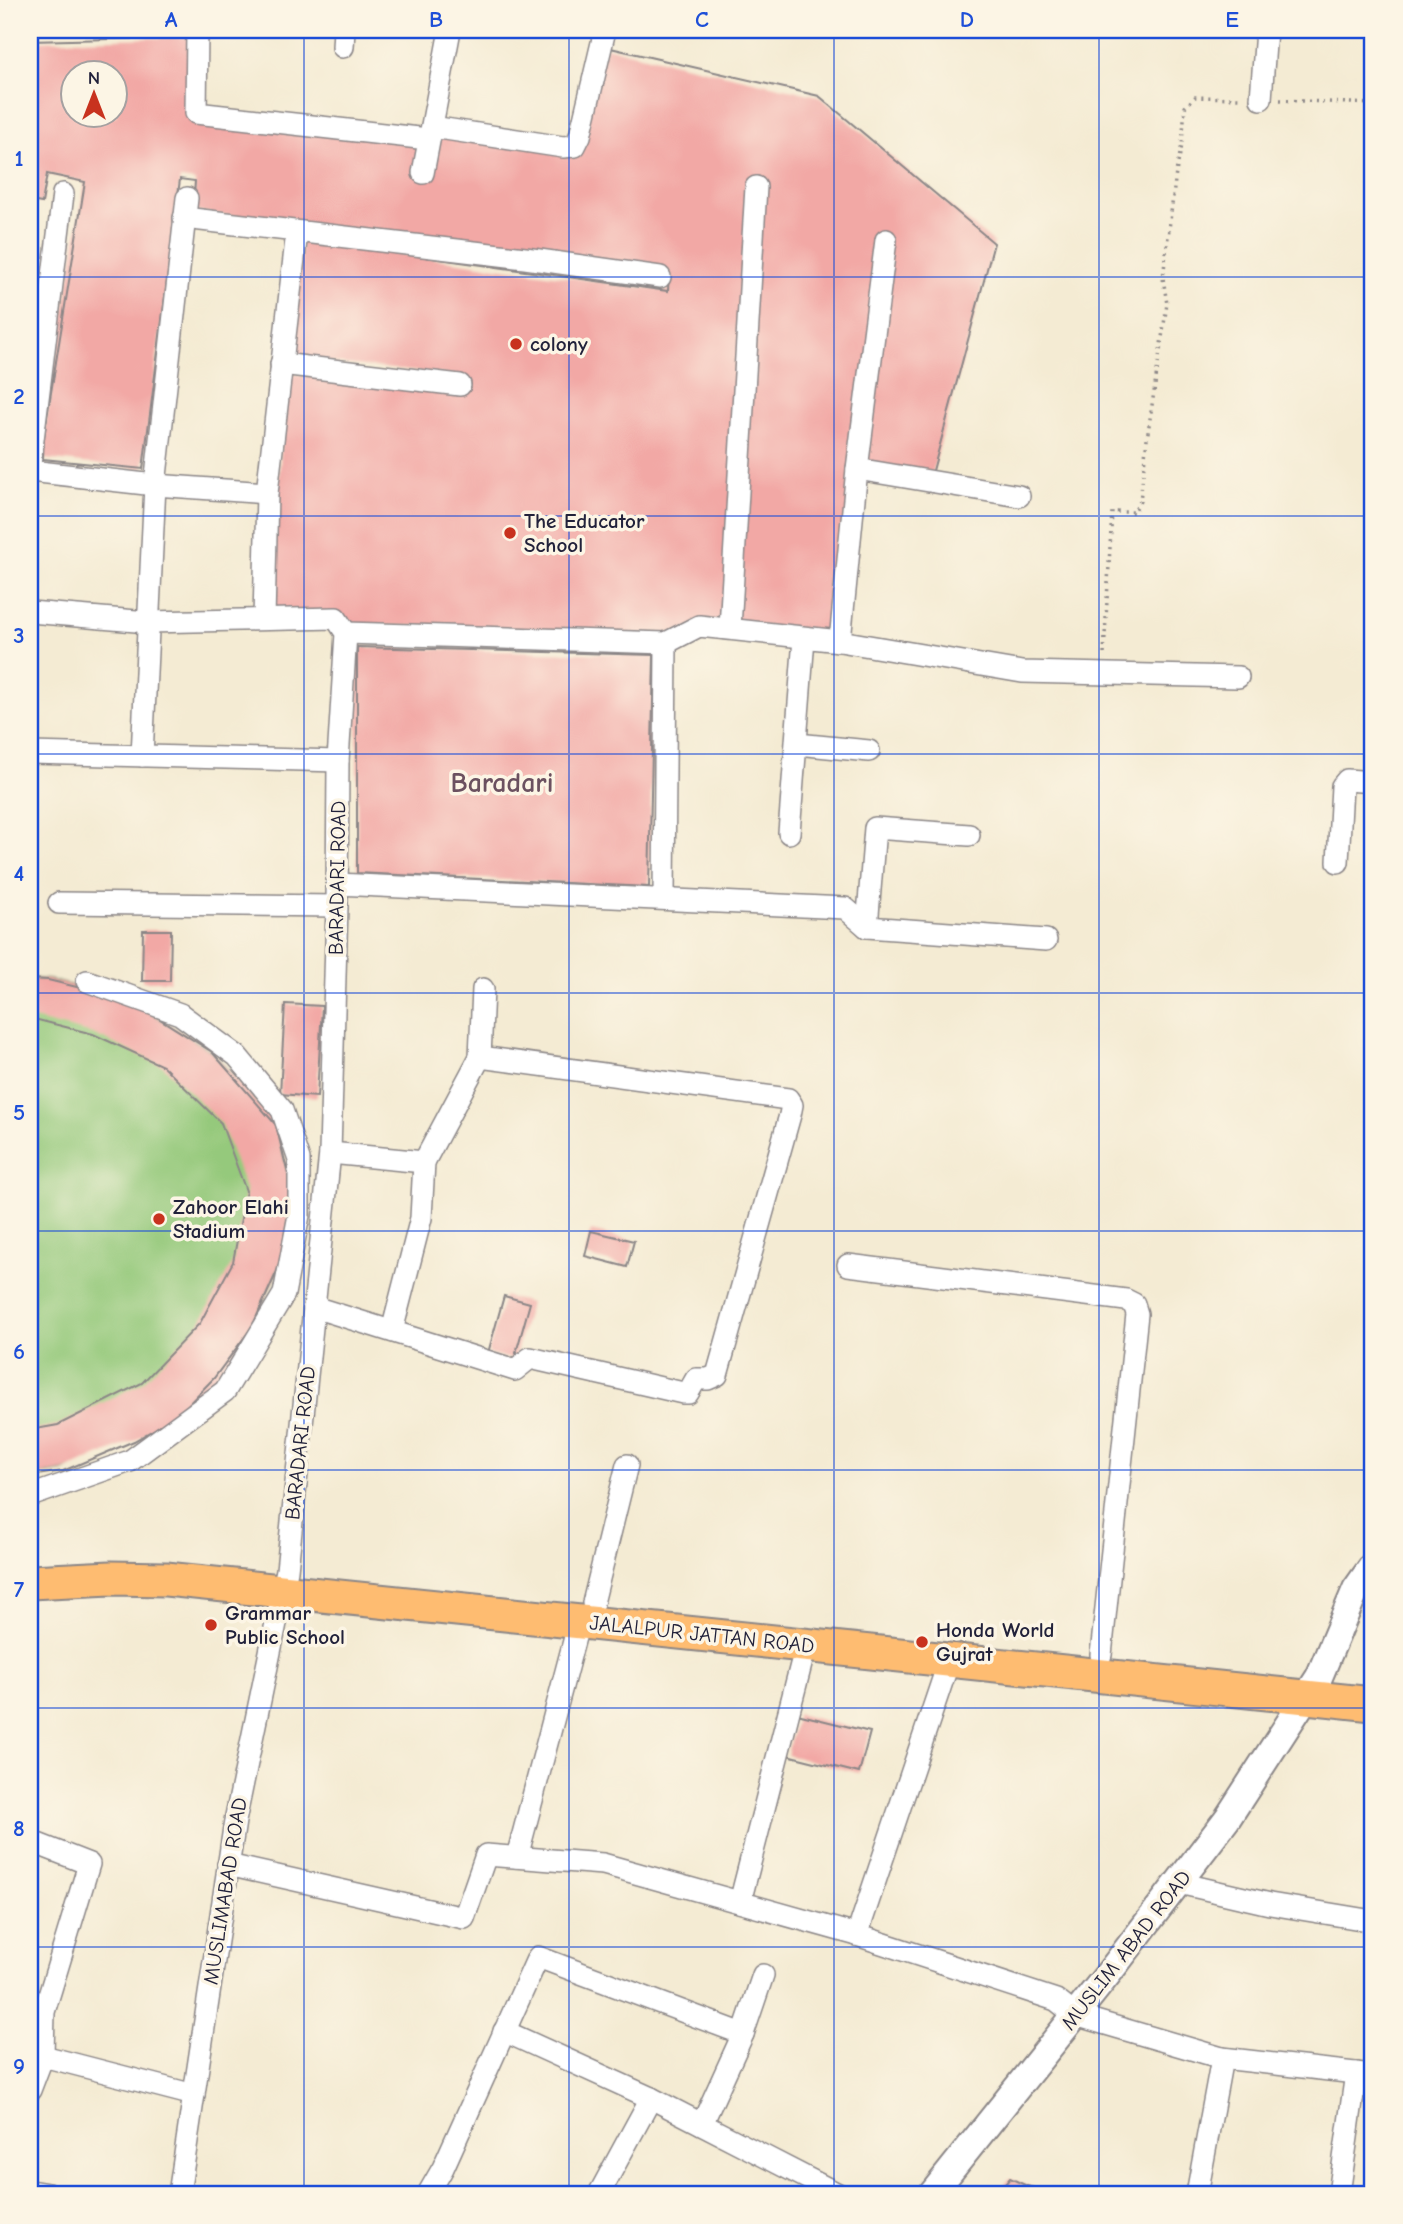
<svg xmlns="http://www.w3.org/2000/svg" width="1403" height="2224" viewBox="0 0 1403 2224" font-family="'Comic Neue',sans-serif">
<rect width="100%" height="100%" fill="#fcf5e5"/>
<filter id="ink" filterUnits="userSpaceOnUse"><feTurbulence type="fractalNoise" baseFrequency=".0143" numOctaves="2"/><feDisplacementMap in="SourceGraphic" scale="14" xChannelSelector="R" yChannelSelector="G"/><feConvolveMatrix kernelMatrix="1 2 1 2 8 2 1 2 1" color-interpolation-filters="sRGB"/></filter>
<filter id="wash" filterUnits="userSpaceOnUse"><feTurbulence type="fractalNoise" baseFrequency=".00686" numOctaves="4" result="noise"/><feDisplacementMap in="SourceGraphic" scale="28" xChannelSelector="R" yChannelSelector="G"/><feGaussianBlur stdDeviation="1.57" result="paint"/><feColorMatrix in="noise" values="0 0 0 0 0 0 0 0 0 0 0 0 0 0 0 0 0 1.4 0 .05"/><feComposite in="paint" operator="in"/></filter>
<g filter="url(#wash)">
<rect width="100%" height="100%" fill="#f4ebd3"/>
<!-- green -->
<polygon fill="#95c97b" stroke="#5c765b" stroke-width="2" points="30,979 48,980 130,1000 212,1052 276,1125 291,1187 286,1251 252,1327 214,1378 63,1471 30,1476"/>
<g id="blocks">
<!-- building -->
<g fill="#f2a8a5" fill-rule="evenodd">
<path d="M194,37l-4,80 244,15 129,20 43,-105 213,49 175,147 -63,235 -70,-12 -25,171 -113,-17 -62,16 -310,-12 -81,-13 16,-238 179,21 1,-17 -177,-19 13,-118 366,51 1,-19 -6,-2 -470,-59 2,-30 -15,-2 -37,290 -100,-10 1,-23 41,-254 -38,-8 -5,29 -12,-2v-160zM74,74h42v42h-42z"/>
<polygon points="357,647 654,655 649,887 357,873"/>
<polygon points="143,930 171,930 170,981 142,981"/>
<polygon points="30,979 48,980 130,1000 212,1052 276,1125 291,1187 286,1251 252,1327 214,1378 177,1416 134,1441 63,1471 30,1476 30,1430 58,1425 142,1383 200,1323 233,1262 246,1191 221,1123 163,1066 93,1034 30,1018"/>
<polygon points="285,1004 322,1006 317,1097 280,1094"/>
<polygon points="591,1231 634,1241 627,1267 585,1256"/>
<polygon points="504,1296 530,1303 514,1360 488,1353"/>
<polygon points="797,1714 870,1732 859,1773 787,1755"/>
<polygon points="1010,2178 1027,2186 1054,2194 997,2194"/>
</g>
</g>
</g>
<g filter="url(#ink)">
<use href="#blocks" fill-opacity="0" stroke="#8b8687" stroke-width="2"/>
<g fill="none" stroke-linecap="round" stroke-linejoin="round">
<defs>
<g id="minor">
<polyline points="197,30 196,113 428,139"/>
<polyline points="343,47 344,30"/>
<polyline points="1261,99 1266,30"/>
<polyline points="432,127 563,147 575,146 580,136 605,30"/>
<polyline points="423,173 450,30"/>
<polyline points="184,218 525,258 660,277"/>
<polyline points="281,364 460,385"/>
<polyline points="30,464 63,194"/>
<polyline points="857,469 1019,496"/>
<polyline points="30,471 155,485 267,493"/>
<polyline points="30,612 148,622 336,618 346,633 338,761 337,906 330,1153 287,1570 235,1821 179,2194"/>
<polyline points="264,619 267,493 297,232"/>
<polyline points="730,628 756,187"/>
<polyline points="346,633 666,643 699,626 840,641 1022,672 1238,677"/>
<polyline points="840,641 857,469 886,240"/>
<polyline points="797,744 869,751"/>
<polyline points="30,753 338,761"/>
<polyline points="142,756 155,485 187,198"/>
<polyline points="789,833 804,638"/>
<polyline points="1338,862 1342,786 1347,780 1373,782"/>
<polyline points="337,884 845,908 867,927 1046,940"/>
<polyline points="664,898 666,643"/>
<polyline points="59,903 337,906"/>
<polyline points="867,927 875,828 969,835"/>
<polyline points="330,1153 424,1162 480,1057 483,989"/>
<polyline points="848,1265 1126,1300 1134,1304 1137,1314 1101,1655"/>
<polyline points="314,1307 515,1370 530,1358 683,1393 688,1393 696,1379 708,1379 717,1375 790,1115 792,1105 788,1099 480,1057"/>
<polyline points="392,1331 421,1218 424,1162"/>
<polyline points="30,1494 36,1494 130,1461 225,1391 284,1294 299,1215 299,1160 282,1110 237,1056 180,1014 87,981"/>
<polyline points="593,1603 627,1465"/>
<polyline points="30,1841 89,1864 44,2012 43,2056 30,2090"/>
<polyline points="517,1857 579,1622"/>
<polyline points="228,1865 464,1918 486,1855 603,1864 857,1935 1056,2000 1075,2015 1222,2058"/>
<polyline points="1179,1883 1270,1904 1373,1921"/>
<polyline points="740,1902 806,1645"/>
<polyline points="857,1935 949,1661"/>
<polyline points="504,2031 651,2098 838,2194"/>
<polyline points="743,2034 763,1975"/>
<polyline points="43,2056 194,2095"/>
<polyline points="30,2191 48,2194"/>
<polyline points="428,2194 443,2168 538,1957 743,2034 702,2124"/>
<polyline points="599,2194 651,2098"/>
<polyline points="1197,2194 1222,2058 1373,2075"/>
<polyline points="1339,2194 1356,2073"/>
</g>
<polyline id="tertiary" points="932,2194 1108,1974 1227,1819 1319,1677 1356,1589 1373,1565"/>
<polyline id="primary" points="30,1582 111,1578 166,1579 1373,1704"/>
</defs>
<!-- minor casing -->
<use href="#minor" stroke="#8b8687" stroke-width="24"/>
<!-- tertiary casing -->
<use href="#tertiary" stroke="#8b8687" stroke-width="30"/>
<!-- primary casing -->
<use href="#primary" stroke="#8b8687" stroke-width="37"/>
<!-- path -->
<g stroke="#8b8687" stroke-width="3.5" stroke-dasharray="2 5" stroke-linecap="butt">
<polyline points="1280,100 1373,104"/>
<polyline points="1104,654 1112,512 1134,512 1140,501 1147,439 1167,304 1163,278 1176,172 1182,145 1185,107 1195,97 1241,98"/>
</g>
<!-- minor -->
<use href="#minor" stroke="#fff" stroke-width="21"/>
<!-- tertiary -->
<use href="#tertiary" stroke="#fff" stroke-width="26"/>
<!-- primary -->
<use href="#primary" stroke="#febc71" stroke-width="33"/>
</g>
</g>
<!-- grid -->
<path fill="none" stroke="#1d4ed8" stroke-width="2" stroke-opacity="0.55" d="M304,30v2164M569,30v2164M834,30v2164M1099,30v2164M30,277h1343M30,516h1343M30,754h1343M30,993h1343M30,1231h1343M30,1470h1343M30,1708h1343M30,1947h1343"/>
<!-- markers -->
<g fill="#c8321e" stroke="#fcf5e5" stroke-width="2.5">
<circle cx="516" cy="344" r="7"/>
<circle cx="510" cy="533" r="7"/>
<circle cx="159" cy="1219" r="7"/>
<circle cx="211" cy="1625" r="7"/>
<circle cx="922" cy="1642" r="7"/>
</g>
<g text-anchor="middle" stroke-width="7" stroke-linejoin="round" paint-order="stroke">
<!-- poi labels -->
<g font-size="21" font-weight="bold" fill="#22223b" stroke="#fcf5e5" text-anchor="start">
<text x="530" y="351">colony</text>
<text x="524" y="528">The Educator<tspan x="524" dy="24">School</tspan></text>
<text x="173" y="1214">Zahoor Elahi<tspan x="173" dy="24">Stadium</tspan></text>
<text x="225" y="1620">Grammar<tspan x="225" dy="24">Public School</tspan></text>
<text x="936" y="1637">Honda World<tspan x="936" dy="24">Gujrat</tspan></text>
</g>
<!-- street labels -->
<g font-size="21" fill="#22223b" stroke="#fcf5e5">
<text transform="translate(337 878) rotate(-89)" y="7">BARADARI ROAD</text>
<text transform="translate(300 1443) rotate(-84)" y="7">BARADARI ROAD</text>
<text transform="translate(702 1634) rotate(6)" y="7">JALALPUR JATTAN ROAD</text>
<text transform="translate(225 1891) rotate(-81)" y="7">MUSLIMABAD ROAD</text>
<text transform="translate(1126 1950) rotate(-52)" y="7">MUSLIM ABAD ROAD</text>
</g>
<!-- district labels -->
<g font-size="28" font-weight="bold" fill="#6b5160" stroke="#fcf5e5">
<text x="502" y="792">Baradari</text>
</g>
</g>
<!-- margin -->
<rect width="1403" height="2224" fill="none" stroke="#fcf5e5" stroke-width="77"/>
<!-- north arrow -->
<g transform="translate(94 94)"><circle r="33" fill="#fcf5e5" stroke="#a5a1a1" stroke-width="2"/>
<path d="M0-5L12 26L0 18L-12 26Z" fill="#c8321e"/>
<text y="-10" font-size="19" font-weight="bold" text-anchor="middle" fill="#22223b">N</text>
</g>
<rect x="38" y="38" width="1326" height="2148" fill="none" stroke="#1d4ed8" stroke-width="2.5"/>
<g font-size="23" text-anchor="middle" font-weight="bold" fill="#1d4ed8">
<text x="171" y="27">A</text>
<text x="436" y="27">B</text>
<text x="702" y="27">C</text>
<text x="967" y="27">D</text>
<text x="1232" y="27">E</text>
<text x="19" y="166">1</text>
<text x="19" y="404">2</text>
<text x="19" y="643">3</text>
<text x="19" y="881">4</text>
<text x="19" y="1120">5</text>
<text x="19" y="1359">6</text>
<text x="19" y="1597">7</text>
<text x="19" y="1836">8</text>
<text x="19" y="2074">9</text>
</g>
</svg>
